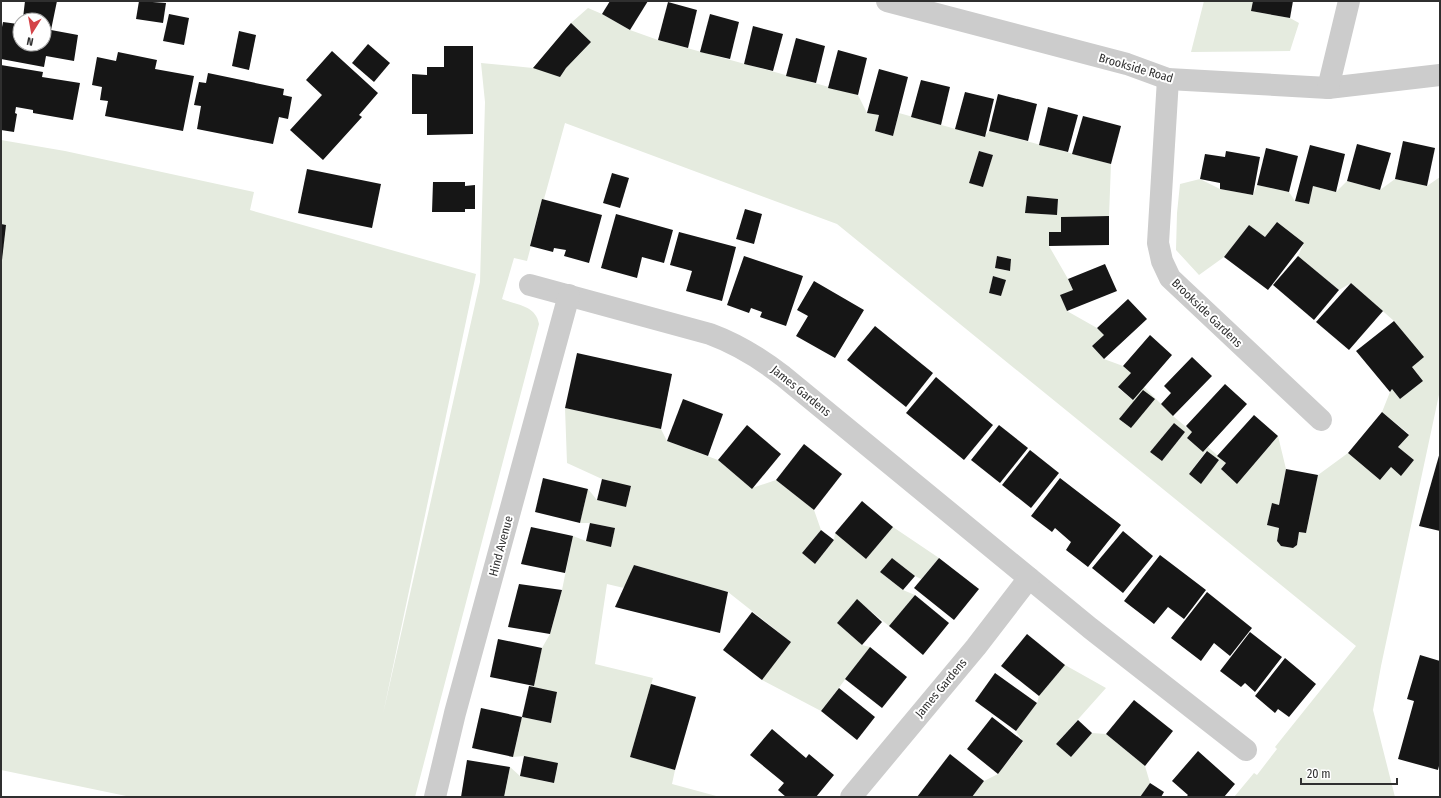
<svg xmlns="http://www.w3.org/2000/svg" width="1441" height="798" viewBox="0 0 1441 798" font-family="'Fira Sans Condensed',sans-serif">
<rect width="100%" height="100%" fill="#fff"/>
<!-- green -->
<g fill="#e5ebdf" fill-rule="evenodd">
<polygon points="1204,1 1253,1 1251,11 1290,18 1299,23 1290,51 1191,52"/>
<path d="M588,8l14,6 28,16 28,10 200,55 9,18 12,2 -4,16 18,5 6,-23 85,24 5,-6 122,33 -2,52 -47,1 -1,15h-12v14l19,33 5,11 -12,5 6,16 30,17 7,7 -12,11 12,13 19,7 8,7 -13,15 15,12 11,-13 29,29 19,16 -5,6 16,14 5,-5 18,16 -5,6 16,14 41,-47 8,33 -7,36 -7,-1 -5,21 12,3 -2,13c5,5 9,6 16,7l4,-3 2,-13 7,1 12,-58 30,-22 32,27 11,-13 10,8 13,-15 -16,-13 11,-13 -27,-22 8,-20 2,-3 8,10 23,-18 -11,-14 11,-10 -29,-36 -43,-38 -12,7 -41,-34 6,-13 -27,-21 -12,15 -16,-12 -25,32 -25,18 -23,-25 1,-37 3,-29 20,-5 20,10 33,6 4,-10 32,7 6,9 14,3 4,-18 23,6 11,-11 33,9 15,-11 32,7 13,-9v213l-59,276 -8,44 22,87h-161l20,-24 3,2 20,-26 -2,-2 81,-101 -519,-422 -272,-101 -21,76h-2l-12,46 1,1 -4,15 -13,-3 -12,41c14,6 34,6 37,25l-124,473h-284l-130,-27v-630l64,11 189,41 -4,18 226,64 -93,440 97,-432 5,-180 -4,-39 52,5 38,-45zM979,151l14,4 -10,32 -14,-5zM1027,196l31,3 -1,16 -31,-2zM997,256l14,3 -2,12 -14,-3zM993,276l12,4 -4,16 -12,-3zM1174,423l11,9 -23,29 -12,-9zM1206,451l13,9 -18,23 -12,-9z"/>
<polygon points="565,408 661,429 667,441 718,460 752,488 776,480 814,510 821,530 802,553 815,564 834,540 835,533 866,559 893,527 939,558 921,579 915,576 892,558 880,572 903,590 915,595 889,626 857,600 837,623 862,645 870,647 821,711 762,680 791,642 728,592 634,565 624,588 607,584 595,664 653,678 630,757 675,770 672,784 720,797 504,797 510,767 520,776 553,783 524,756 513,757 522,717 551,723 557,693 529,686 534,686 542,648 550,634 562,590 573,536 586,541 611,547 615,528 590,523 580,523 588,489 597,500 626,507 631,487 602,479 567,463"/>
<polygon points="1065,665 1106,688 1056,744 1071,757 1092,733 1106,734 1145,766 1150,783 1140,797 972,797 984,781 998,774 1023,742 1016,731 1037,703 1039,696"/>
</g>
<!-- building -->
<g fill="#161616" fill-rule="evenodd">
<path d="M25,1h32l-6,29 27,5 -4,26 -28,-5 -2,11 -43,-8v-27l2,-10 15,2 1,-6h4zM20,20h24v24h-24z"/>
<polygon points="139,1 166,3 163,23 136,19"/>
<polygon points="610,1 648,1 630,30 602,14"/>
<polygon points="1253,1 1293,1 1290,18 1251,11"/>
<polygon points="668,2 697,10 688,48 658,40"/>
<polygon points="169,14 189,18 184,45 163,41"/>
<polygon points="710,14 739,22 730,59 700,52"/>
<polygon points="571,23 591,42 566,68 560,77 533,68"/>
<polygon points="753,26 783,34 773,71 744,64"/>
<polygon points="239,31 256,35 249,70 232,66"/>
<polygon points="796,38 825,46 816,83 786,76"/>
<polygon points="368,44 390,63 374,82 352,63"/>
<polygon points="444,46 473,46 473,134 427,135 427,114 412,114 412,74 427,75 427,67 444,67"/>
<polygon points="838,50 867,58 858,95 828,88"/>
<polygon points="332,51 378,93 359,115 362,117 323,160 290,130 322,95 306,80"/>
<polygon points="118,52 157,60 155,69 194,76 183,131 105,116 108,101 100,100 102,87 92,85 97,57 116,61"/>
<polygon points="1,65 43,72 42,77 80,83 73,120 33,113 33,110 16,107 15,113 17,114 14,132 1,130"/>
<polygon points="879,69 908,77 893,136 875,131 879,115 867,113"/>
<polygon points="208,73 284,89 283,95 292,97 288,119 279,117 273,144 197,129 201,106 194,105 199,82 206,83"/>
<polygon points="921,80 950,87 941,125 911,117"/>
<polygon points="965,92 994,99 985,137 955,129"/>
<polygon points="998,94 1037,104 1028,141 989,131"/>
<polygon points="1048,107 1078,115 1068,152 1039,145"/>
<polygon points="1083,116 1121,126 1111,164 1072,154"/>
<polygon points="1403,141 1435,148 1427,186 1395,179"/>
<polygon points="1357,144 1391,153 1380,190 1347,181"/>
<polygon points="1310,145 1345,154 1336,192 1313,186 1309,204 1295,201"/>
<polygon points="1266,148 1298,156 1289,192 1257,185"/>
<polygon points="979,151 993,155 983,187 969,183"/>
<polygon points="1226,151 1260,157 1253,195 1220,189 1220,183 1200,179 1205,154 1225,157"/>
<polygon points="307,169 381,184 372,228 298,213"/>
<polygon points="612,173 629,178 620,208 603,203"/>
<polygon points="433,182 465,182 465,186 475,185 475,209 465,209 465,212 432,212"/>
<polygon points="1027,196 1058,199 1057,215 1025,213"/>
<polygon points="542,199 602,215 589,263 564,256 566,250 554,248 553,252 530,246"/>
<polygon points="745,209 762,214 754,244 736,239"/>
<polygon points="616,214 673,230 664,263 642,257 637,278 601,268"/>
<polygon points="1109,216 1109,245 1049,246 1049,232 1061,232 1061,217"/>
<polygon points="1277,222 1304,243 1268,290 1224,257 1249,225 1265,237"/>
<polygon points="1,224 6,225 2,260 1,260"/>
<polygon points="679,232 736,247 722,301 686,291 692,271 670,265"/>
<polygon points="744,256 803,276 786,326 760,317 762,312 751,308 749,313 727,305"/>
<polygon points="997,256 1011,259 1010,271 995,268"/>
<polygon points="1298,256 1339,290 1314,320 1273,285"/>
<polygon points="1105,264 1117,291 1067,311 1060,295 1073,290 1068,279"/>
<polygon points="993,276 1006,280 1001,296 989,293"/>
<polygon points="814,281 864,310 835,358 796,336 808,316 797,310"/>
<polygon points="1351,283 1383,311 1349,350 1316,322"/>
<polygon points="1128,299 1147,319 1104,359 1092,346 1104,335 1097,328"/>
<polygon points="1394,321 1424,357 1412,367 1423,381 1400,399 1392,389 1390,392 1356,351"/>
<polygon points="875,326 933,373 906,407 847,360"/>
<polygon points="1150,335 1172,355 1133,400 1118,387 1131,373 1123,366"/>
<polygon points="577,353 672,374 661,429 565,408"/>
<polygon points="1192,357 1212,376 1173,416 1161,404 1171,393 1164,386"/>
<polygon points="936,377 993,425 964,460 906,413"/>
<polygon points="1225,384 1247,404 1203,452 1187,438 1192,432 1186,426"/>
<polygon points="1143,390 1155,399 1131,428 1119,419"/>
<polygon points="683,399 723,414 708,456 667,441"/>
<polygon points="1382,412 1409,435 1398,447 1414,460 1401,476 1391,467 1380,480 1348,453"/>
<polygon points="1254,415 1278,436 1237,484 1221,469 1226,463 1217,456"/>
<polygon points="1174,423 1185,432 1162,461 1150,452"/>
<polygon points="747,425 781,454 752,489 718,460"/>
<polygon points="999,425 1028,448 1000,483 971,460"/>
<polygon points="804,444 842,474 814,510 776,480"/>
<polygon points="1030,450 1059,473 1031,508 1002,485"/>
<polygon points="1207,451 1219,460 1201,484 1189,474"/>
<polygon points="1440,452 1440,531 1419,526"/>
<polygon points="1286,469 1318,475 1306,533 1299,532 1297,545 1293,548 1281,546 1277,541 1279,528 1267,525 1272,503 1279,505"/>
<polygon points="543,478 588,489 580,523 535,512"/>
<polygon points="1060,478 1121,525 1088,567 1066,550 1071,542 1055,528 1052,532 1031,516"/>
<polygon points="602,479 631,486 626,507 597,500"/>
<polygon points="862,501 893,527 866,559 835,533"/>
<polygon points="590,523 615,528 611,547 586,541"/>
<polygon points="531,527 573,536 565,573 521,564"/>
<polygon points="821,530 834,540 815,564 802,553"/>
<polygon points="1123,531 1153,556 1123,593 1092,568"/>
<polygon points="1160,555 1206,590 1184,619 1168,607 1154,624 1124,601"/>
<polygon points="892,558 915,576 903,590 880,572"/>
<polygon points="939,558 979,589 954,620 914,588"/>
<polygon points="634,565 728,592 720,633 615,607"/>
<polygon points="519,584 562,590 550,634 508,627"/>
<polygon points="1207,592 1252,628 1230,656 1214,643 1201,661 1171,638"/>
<polygon points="915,595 949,623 923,655 889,626"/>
<polygon points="857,599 882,622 862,645 837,623"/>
<polygon points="752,612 791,642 762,680 723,650"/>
<polygon points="1250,632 1282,657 1255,692 1245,683 1241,687 1220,671"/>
<polygon points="1027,634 1065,665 1039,696 1001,666"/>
<polygon points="498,639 542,648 534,686 490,677"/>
<polygon points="870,647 907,677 882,708 845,679"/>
<polygon points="1420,655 1440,661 1440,762 1438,770 1398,759 1414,701 1407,699"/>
<polygon points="1285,658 1316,684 1289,717 1278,709 1275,713 1255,696"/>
<polygon points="995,673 1037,703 1016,731 975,701"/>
<polygon points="651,684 696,697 675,770 630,757"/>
<polygon points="529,686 557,692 551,723 522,717"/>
<polygon points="839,688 875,717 857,740 821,711"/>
<polygon points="1134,700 1173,731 1145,766 1106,734"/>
<polygon points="481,708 522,717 513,757 472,748"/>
<polygon points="992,717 1023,741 998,774 967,749"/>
<polygon points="1078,720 1092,733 1071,757 1056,744"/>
<polygon points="772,729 806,758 809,754 834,775 816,797 786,797 778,790 784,783 750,755"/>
<polygon points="1198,751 1235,784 1224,797 1186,797 1188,795 1172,781"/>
<polygon points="950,754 984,781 972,797 917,797"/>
<polygon points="524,756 558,763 554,783 520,776"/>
<polygon points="467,760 510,767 504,797 461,797"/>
<polygon points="1150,783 1164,792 1161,797 1140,797"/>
</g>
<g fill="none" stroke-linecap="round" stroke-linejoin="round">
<!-- minor -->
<g stroke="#ccc" stroke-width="22">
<polyline points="887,1 1127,64 1168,79 1328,88 1440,75"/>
<polyline points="1168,79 1158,243 1162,261 1170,278 1321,420"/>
<polyline points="1328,88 1349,1"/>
<path d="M530,285l180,49c27,10 50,24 73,42l307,252 156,122"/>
<polyline points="435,797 455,713 569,295"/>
<polyline points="851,797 976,647 1029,578"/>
</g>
</g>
<g text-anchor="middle" stroke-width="4" stroke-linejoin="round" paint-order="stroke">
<!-- street labels -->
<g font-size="12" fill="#2f2f2f" stroke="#fff">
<text transform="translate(1136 68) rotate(16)" y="4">Brookside Road</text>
<text transform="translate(1207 313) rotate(44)" y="4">Brookside Gardens</text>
<text transform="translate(801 391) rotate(39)" y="4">James Gardens</text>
<text transform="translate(501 546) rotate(-75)" y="4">Hind Avenue</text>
<text transform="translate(941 688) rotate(-50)" y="4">James Gardens</text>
</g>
</g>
<!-- border -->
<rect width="1441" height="798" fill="none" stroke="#2f2f2f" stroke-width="4"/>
<!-- north arrow -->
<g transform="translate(32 32) rotate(191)"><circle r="19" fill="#ffffff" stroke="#acacac"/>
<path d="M0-3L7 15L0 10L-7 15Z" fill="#d44348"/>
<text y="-6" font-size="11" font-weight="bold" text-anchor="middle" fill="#2f2f2f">N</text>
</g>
<!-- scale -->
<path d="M1301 778v6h96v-6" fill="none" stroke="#2f2f2f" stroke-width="2"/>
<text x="1307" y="778" font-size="12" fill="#2f2f2f" stroke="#ffffff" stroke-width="3" paint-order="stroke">20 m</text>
</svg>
